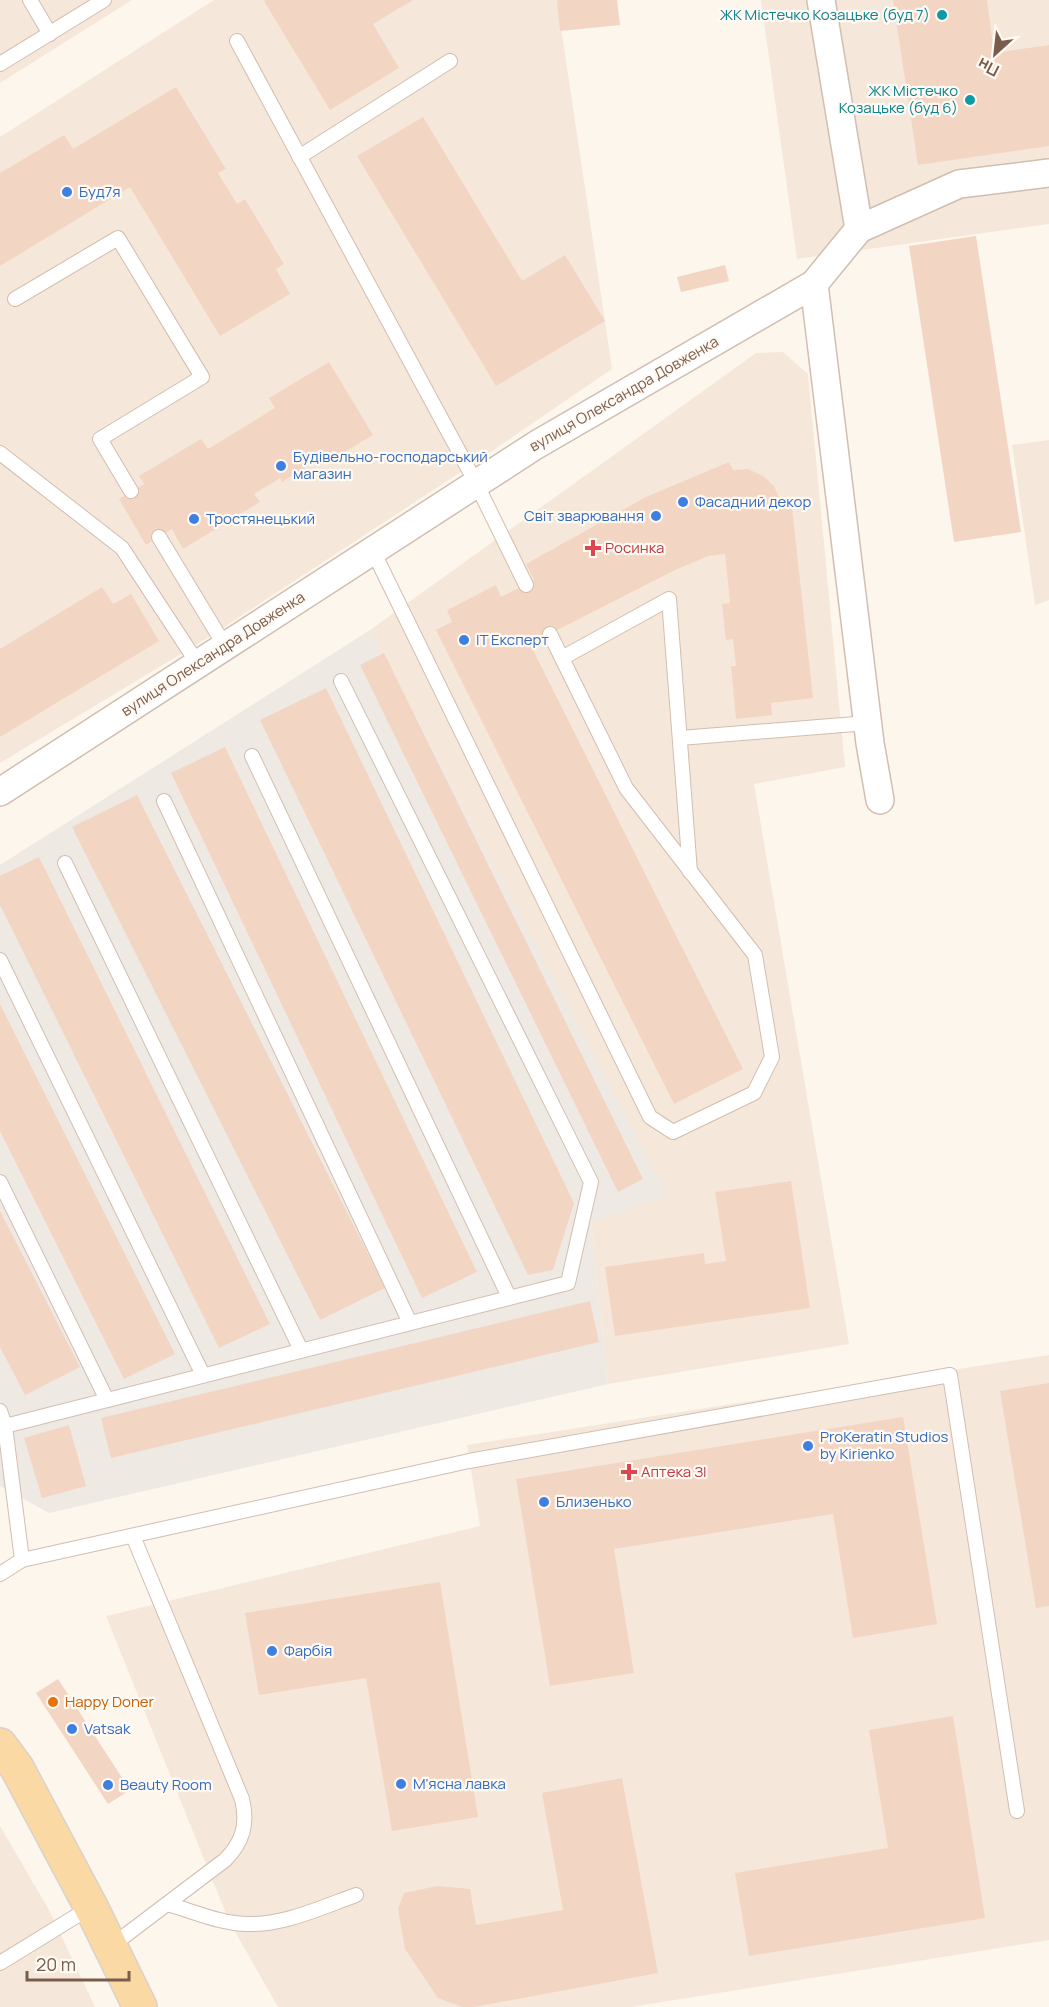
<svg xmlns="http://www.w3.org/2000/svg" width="1049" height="2007" viewBox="0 0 1049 2007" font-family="Manrope,sans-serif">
<rect width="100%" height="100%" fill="#fdf6ec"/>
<!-- residential -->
<g fill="#f5e8da">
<polygon points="0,0 132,0 0,83"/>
<polygon points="214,0 557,0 612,369 467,468 204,640 0,763 0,137"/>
<polygon points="761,0 1049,0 1049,224 797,259"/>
<polygon points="783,352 808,374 845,767 754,784 849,1344 608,1384 591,1223 667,1196 370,630 756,353"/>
<polygon points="1049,440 1049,600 1035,605 1012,445"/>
<polygon points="1049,1355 1049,1940 631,2007 278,2007 229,1921 106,1616 480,1526 467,1445"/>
<polygon points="0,1826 49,1910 95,2007 0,2007"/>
</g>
<!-- industrial -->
<polygon fill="#efe9e4" points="370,630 668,1196 591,1223 608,1384 49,1513 0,1486 0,865"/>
<!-- building -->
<g fill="#f3d5c3">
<polygon points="266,0 413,0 373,24 399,68 330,110 264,1"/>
<polygon points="557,0 617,0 620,25 560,31"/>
<polygon points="893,0 987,0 994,53 1049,45 1049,146 918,165"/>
<polygon points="176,87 226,169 218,173 237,204 245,199 284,264 276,269 290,294 220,336 130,187 0,266 0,173 64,135 73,149"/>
<polygon points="423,117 522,281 565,255 605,321 496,386 357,156"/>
<polygon points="976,236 1021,532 954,542 909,246"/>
<polygon points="725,265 729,281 681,292 677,277"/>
<polygon points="329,362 373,435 338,456 334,450 282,482 280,478 254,494 260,502 183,549 172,529 146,545 119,499 144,484 139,476 201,439 208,449 275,408 269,398"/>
<polygon points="729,462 733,470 748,469 763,476 774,486 780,500 791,499 813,698 771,703 772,715 736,719 731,666 736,666 733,639 726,640 722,604 730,603 725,554 708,556 673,571 530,644 743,1069 674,1104 436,630 452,622 447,610 496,585 501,597 534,580 526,564 646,497"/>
<polygon points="102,587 113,604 131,594 159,641 0,737 0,649"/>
<polygon points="384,653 643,1179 618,1192 360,665"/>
<polygon points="326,688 574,1203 553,1270 528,1275 260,720"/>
<polygon points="225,747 477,1272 422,1298 171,773"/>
<polygon points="137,795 385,1288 320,1320 72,827"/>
<polygon points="39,857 270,1324 219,1348 0,905 0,876"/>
<polygon points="0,1004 175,1354 124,1379 0,1131"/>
<polygon points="791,1181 810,1308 615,1336 605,1267 704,1253 705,1264 726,1261 715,1192"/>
<polygon points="0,1211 80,1367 25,1395 0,1347"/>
<polygon points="590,1301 599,1342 111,1458 101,1418"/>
<polygon points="1049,1383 1049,1606 1036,1608 1000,1391"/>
<polygon points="903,1417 937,1624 853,1638 833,1514 614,1549 634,1673 550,1686 516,1479"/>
<polygon points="69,1425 86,1486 42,1498 24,1438"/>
<polygon points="440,1582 478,1817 392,1831 366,1678 259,1695 245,1613"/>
<polygon points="58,1679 130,1790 108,1804 36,1693"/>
<polygon points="953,1716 985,1918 749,1956 735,1873 888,1848 869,1730"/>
<polygon points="622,1778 658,1973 474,2007 462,2007 438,1998 405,1949 398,1909 404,1893 437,1886 470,1889 476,1925 563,1910 542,1793"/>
</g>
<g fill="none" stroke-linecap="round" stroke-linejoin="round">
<defs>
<g id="service">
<polyline points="30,0 50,34"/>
<polyline points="237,41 476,483 526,585"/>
<polyline points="0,64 104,0"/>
<polyline points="299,157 450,61"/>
<polyline points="15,299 118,238 202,377 100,439 131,491"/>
<polyline points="0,453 122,548 198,664"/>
<polyline points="159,537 225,646"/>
<polyline points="373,551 650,1117 673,1132 754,1093 772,1057 755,955 626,788 550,634"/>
<polyline points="562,658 669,599 690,872"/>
<polyline points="680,738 868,723"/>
<polyline points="252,756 509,1297"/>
<polyline points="164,801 410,1323"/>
<polyline points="65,863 301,1350"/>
<polyline points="0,960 203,1375"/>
<polyline points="0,1182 107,1400"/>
<polyline points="0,1411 5,1426 568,1283 591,1182 341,681"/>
<polyline points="0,1421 5,1426 22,1560"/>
<polyline points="0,1574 22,1560 469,1461 950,1375 1017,1811"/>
<path d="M167,1904c26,7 54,20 81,20 37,1 74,-17 108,-29"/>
<path d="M110,1947l115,-87c18,-18 23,-36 17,-61l-109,-263"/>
<polyline points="0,1963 91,1907"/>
</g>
<g id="minor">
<polyline points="821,0 859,229"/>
<polyline points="814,284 859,229 959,184 1049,173"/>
<polyline points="0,792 536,445 814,284 870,743 880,800"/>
</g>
<polyline id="primary" points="0,1745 17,1768 91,1907 140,2007"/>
</defs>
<!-- service casing -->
<use href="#service" stroke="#d1beb0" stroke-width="16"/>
<!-- minor casing -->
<use href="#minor" stroke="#d1beb0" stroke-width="30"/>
<!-- primary casing -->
<use href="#primary" stroke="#dad1cd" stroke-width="36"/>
<!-- service -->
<use href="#service" stroke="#fff" stroke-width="14"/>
<!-- minor -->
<use href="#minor" stroke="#fff" stroke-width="27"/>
<!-- primary -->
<use href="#primary" stroke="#fbd9a5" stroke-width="33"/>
</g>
<!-- markers -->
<g fill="#0f9aa8" stroke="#fffaf3" stroke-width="2">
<circle cx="942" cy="15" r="6"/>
<circle cx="970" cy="100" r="6"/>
</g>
<g fill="#3f7fe0" stroke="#fffaf3" stroke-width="2">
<circle cx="67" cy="192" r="6"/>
<circle cx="281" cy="466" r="6"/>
<circle cx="683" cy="502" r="6"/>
<circle cx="656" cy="516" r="6"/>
<circle cx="194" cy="519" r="6"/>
<circle cx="464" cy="640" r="6"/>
<circle cx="808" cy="1446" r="6"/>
<circle cx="544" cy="1502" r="6"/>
<circle cx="272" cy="1651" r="6"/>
<circle cx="72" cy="1729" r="6"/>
<circle cx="401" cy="1784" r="6"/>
<circle cx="108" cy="1785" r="6"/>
</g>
<g fill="#e0444e" stroke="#fffaf3" stroke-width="2">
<path d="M590 539h6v6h6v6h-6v6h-6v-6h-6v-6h6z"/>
<path d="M626 1463h6v6h6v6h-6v6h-6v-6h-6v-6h6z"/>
</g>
<circle fill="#e8710a" stroke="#fffaf3" stroke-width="2" cx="53" cy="1702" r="6"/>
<g text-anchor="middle" stroke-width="4.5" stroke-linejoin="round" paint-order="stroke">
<!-- culture labels -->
<g font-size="15" fill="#0d838f" stroke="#fffaf3" text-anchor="end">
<text x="930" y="20">ЖК Містечко Козацьке (буд 7)</text>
<text x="958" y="96">ЖК Містечко<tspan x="958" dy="17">Козацьке (буд 6)</tspan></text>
</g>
<!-- shop labels -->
<g font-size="15" fill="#366cbe" stroke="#fffaf3" text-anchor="start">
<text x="79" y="197">Буд7я</text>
<text x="293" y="462">Будівельно-господарський<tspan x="293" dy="17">магазин</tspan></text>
<text x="695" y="507">Фасадний декор</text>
<text x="644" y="521" text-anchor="end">Світ зварювання</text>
<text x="206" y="524">Тростянецький</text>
<text x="476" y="645">IT Експерт</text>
<text x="820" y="1442">ProKeratin Studios<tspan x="820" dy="17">by Kirienko</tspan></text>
<text x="556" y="1507">Близенько</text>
<text x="284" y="1656">Фарбія</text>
<text x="84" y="1734">Vatsak</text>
<text x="413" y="1789">М'ясна лавка</text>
<text x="120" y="1790">Beauty Room</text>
</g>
<!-- street labels -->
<g font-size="15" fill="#7a5c4d" stroke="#fffaf3">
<text transform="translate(624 394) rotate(-30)" y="5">вулиця Олександра Довженка</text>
<text transform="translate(213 654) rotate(-33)" y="5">вулиця Олександра Довженка</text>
</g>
<!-- health labels -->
<g font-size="15" fill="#be3a42" stroke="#fffaf3" text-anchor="start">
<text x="605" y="553">Росинка</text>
<text x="641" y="1477">Аптека ЗІ</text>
</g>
<!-- food labels -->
<g font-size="15" fill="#c56008" stroke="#fffaf3" text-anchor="start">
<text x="65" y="1707">Happy Doner</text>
</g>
</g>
<!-- north arrow -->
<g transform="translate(995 54) rotate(207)" stroke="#fffaf3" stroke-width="4.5" paint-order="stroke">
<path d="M0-4.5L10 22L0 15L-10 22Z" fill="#7a5c4d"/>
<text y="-9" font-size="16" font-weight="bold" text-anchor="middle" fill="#7a5c4d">Пн</text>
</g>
<!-- scale -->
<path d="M27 1971v9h102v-9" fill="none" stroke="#7a5c4d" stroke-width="3"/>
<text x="36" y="1971" font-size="18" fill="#7a5c4d" stroke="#fffaf3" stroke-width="4.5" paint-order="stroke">20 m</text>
</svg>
